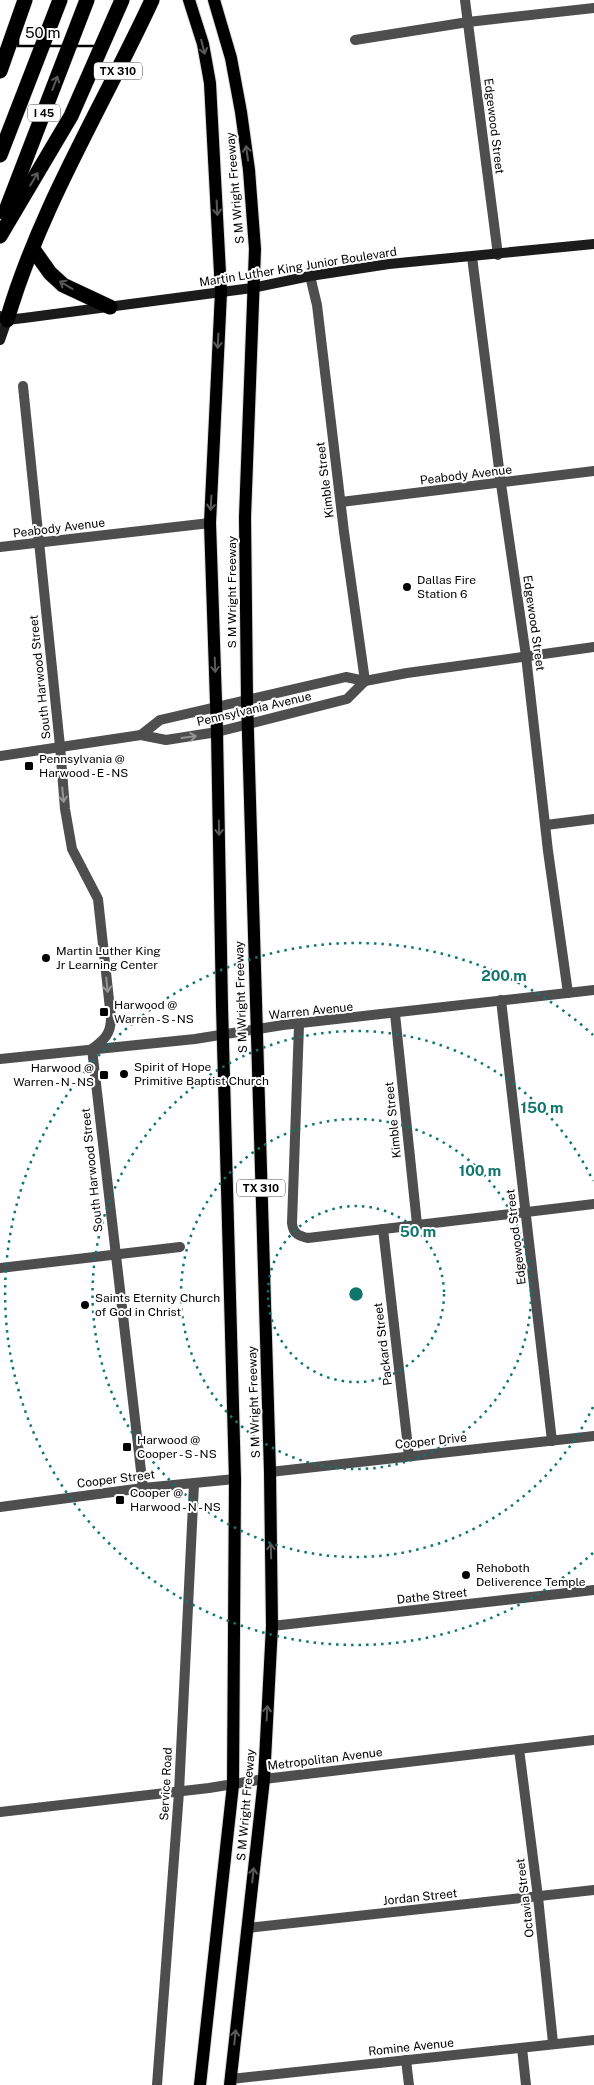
<svg xmlns="http://www.w3.org/2000/svg" width="594" height="2085" viewBox="0 0 594 2085" font-family="'Public Sans',sans-serif">
<rect width="100%" height="100%" fill="#fff"/>
<g fill="none" stroke-linecap="round" stroke-linejoin="round">
<defs>
<g id="primary">
<polyline points="189,0 203,44 210,83 221,292 210,523 217,732 222,1006 235,1479 233,1785 200,2085"/>
<polyline points="214,0 231,58 241,112 249,170 255,249 245,517 247,700 270,1472 272,1626 264,1779 230,2085"/>
</g>
<g id="motorway">
<polyline points="0,71 25,0"/>
<polyline points="0,155 60,0"/>
<polyline points="5,213 87,0"/>
<polyline points="0,236 71,116 122,0"/>
<polyline points="33,249 50,273 63,285 110,307"/>
<path d="M7,320c33,-113 96,-214 145,-320"/>
</g>
</defs>
<!-- primary casing -->
<use href="#primary" stroke="#dbdbdb" stroke-width="14"/>
<!-- motorway casing -->
<use href="#motorway" stroke="#dbdbdb" stroke-width="16"/>
<!-- minor -->
<g stroke="#4e4e4e" stroke-width="10">
<polyline points="465,0 498,255"/>
<polyline points="355,40 468,22 594,8"/>
<polyline points="472,257 501,484 526,656 548,851 568,993"/>
<polyline points="310,276 317,305 344,532 365,681"/>
<path d="M23,386l37,360 5,63 7,40 26,50 13,119c0,16 -7,22 -19,31"/>
<polyline points="341,502 594,471"/>
<polyline points="0,547 210,523"/>
<polyline points="546,825 594,819"/>
<polyline points="501,1000 552,1441"/>
<polyline points="395,1014 417,1224"/>
<path d="M299,1025l-7,198c1,10 6,13 16,15l286,-34"/>
<polyline points="92,1049 143,1488"/>
<polyline points="0,1059 195,1039 283,1025 594,990"/>
<polyline points="383,1229 409,1456"/>
<polyline points="0,1268 180,1247"/>
<polyline points="270,1472 594,1436"/>
<polyline points="0,1507 143,1488 235,1479"/>
<polyline points="272,1626 594,1590"/>
<polyline points="519,1749 538,1897 553,2043"/>
<polyline points="248,1928 594,1890"/>
<polyline points="522,2048 526,2085"/>
<polyline points="406,2060 409,2085"/>
<polyline points="231,2079 594,2040"/>
<polyline points="157,2085 179,1792 194,1484"/>
</g>
<!-- tertiary -->
<g stroke="#4e4e4e" stroke-width="10">
<polyline points="141,735 160,720 346,677 365,681 407,673 594,647"/>
<polyline points="0,756 141,735 166,740 217,732 347,699 365,681"/>
<polyline points="0,1812 209,1788 264,1779 594,1740"/>
</g>
<!-- secondary -->
<g stroke="#1b1b1b" stroke-width="10">
<polyline points="0,316 7,320 24,318 252,288 310,276 389,264 594,244"/>
<polyline points="0,340 7,320"/>
</g>
<!-- primary -->
<use href="#primary" stroke="#000" stroke-width="12"/>
<!-- motorway -->
<use href="#motorway" stroke="#000" stroke-width="15"/>
</g>
<!-- one-way arrows -->
<defs><path id="oneway-shaft" d="M-6 0H5M1.5-3L5.5 0L1.5 3" fill="none" stroke-width="1.6" stroke-linecap="round" stroke-linejoin="round" transform="scale(1.25)"/></defs>
<g stroke="#595959">
<use href="#oneway-shaft" transform="translate(203 47) rotate(76)"/>
<use href="#oneway-shaft" transform="translate(55 83) rotate(-69)"/>
<use href="#oneway-shaft" transform="translate(247 153) rotate(-98)"/>
<use href="#oneway-shaft" transform="translate(34 179) rotate(-59)"/>
<use href="#oneway-shaft" transform="translate(217 208) rotate(87)"/>
<use href="#oneway-shaft" transform="translate(66 285) rotate(-149)"/>
<use href="#oneway-shaft" transform="translate(218 341) rotate(93)"/>
<use href="#oneway-shaft" transform="translate(211 503) rotate(93)"/>
<use href="#oneway-shaft" transform="translate(215 665) rotate(88)"/>
<use href="#oneway-shaft" transform="translate(219 828) rotate(89)"/>
<use href="#oneway-shaft" transform="translate(271 1551) rotate(-91)"/>
<use href="#oneway-shaft" transform="translate(267 1713) rotate(-87)"/>
<use href="#oneway-shaft" transform="translate(253 1875) rotate(-84)"/>
<use href="#oneway-shaft" transform="translate(235 2037) rotate(-84)"/>
</g>
<g stroke="#959595">
<use href="#oneway-shaft" transform="translate(189 737) rotate(-8)"/>
<use href="#oneway-shaft" transform="translate(63 795) rotate(84)"/>
<use href="#oneway-shaft" transform="translate(107 985) rotate(84)"/>
</g>
<!-- distance rings -->
<g fill="none" stroke="#0f766e" stroke-width="2.5" stroke-dasharray="2.5 5">
<circle cx="356" cy="1294" r="88"/>
<circle cx="356" cy="1294" r="175"/>
<path d="M593 1407A263 263 0 1 1 593 1181"/>
<path d="M593 1553A351 351 0 1 1 593 1035"/>
</g>
<!-- markers -->
<g fill="#000" stroke="#fff" stroke-width="2">
<circle cx="407" cy="587" r="5"/>
<rect x="24" y="761" width="10" height="10" rx="2.5"/>
<circle cx="46" cy="958" r="5"/>
<rect x="99" y="1007" width="10" height="10" rx="2.5"/>
<circle cx="124" cy="1074" r="5"/>
<rect x="99" y="1070" width="10" height="10" rx="2.5"/>
<circle cx="85" cy="1305" r="5"/>
<rect x="122" y="1442" width="10" height="10" rx="2.5"/>
<rect x="115" y="1495" width="10" height="10" rx="2.5"/>
<circle cx="466" cy="1575" r="5"/>
</g>
<g text-anchor="middle" stroke-width="4" stroke-linejoin="round" paint-order="stroke">
<!-- shield labels -->
<g fill="#fff" stroke="#4c4c4c" stroke-width="1">
<rect x="94" y="62.5" width="48" height="17" rx="4"/>
<rect x="28" y="104.5" width="32" height="17" rx="4"/>
<rect x="237" y="1179.5" width="48" height="17" rx="4"/>
</g>
<g font-size="11" font-weight="bold" fill="#000">
<text x="118" y="75">TX 310</text>
<text x="44" y="117">I 45</text>
<text x="261" y="1192">TX 310</text>
</g>
<!-- street labels -->
<g font-size="12" fill="#000" stroke="#fff">
<text transform="translate(494 126) rotate(83)" y="4">Edgewood Street</text>
<text transform="translate(235 188) rotate(-95)" y="4">S M Wright Freeway</text>
<text transform="translate(298 267) rotate(-9)" y="4">Martin Luther King Junior Boulevard</text>
<text transform="translate(466 475) rotate(-7)" y="4">Peabody Avenue</text>
<text transform="translate(325 480) rotate(-97)" y="4">Kimble Street</text>
<text transform="translate(59 528) rotate(-7)" y="4">Peabody Avenue</text>
<text transform="translate(232 592) rotate(-90)" y="4">S M Wright Freeway</text>
<text transform="translate(534 623) rotate(82)" y="4">Edgewood Street</text>
<text transform="translate(40 677) rotate(-96)" y="4">South Harwood Street</text>
<text transform="translate(254 709) rotate(-13)" y="4">Pennsylvania Avenue</text>
<text transform="translate(241 997) rotate(-92)" y="4">S M Wright Freeway</text>
<text transform="translate(311 1011) rotate(-6)" y="4">Warren Avenue</text>
<text transform="translate(393 1120) rotate(-96)" y="4">Kimble Street</text>
<text transform="translate(92 1170) rotate(-96)" y="4">South Harwood Street</text>
<text transform="translate(516 1237) rotate(-97)" y="4">Edgewood Street</text>
<text transform="translate(383 1344) rotate(-97)" y="4">Packard Street</text>
<text transform="translate(254 1402) rotate(-92)" y="4">S M Wright Freeway</text>
<text transform="translate(431 1441) rotate(-6)" y="4">Cooper Drive</text>
<text transform="translate(116 1479) rotate(-7)" y="4">Cooper Street</text>
<text transform="translate(432 1596) rotate(-6)" y="4">Dathe Street</text>
<text transform="translate(325 1759) rotate(-7)" y="4">Metropolitan Avenue</text>
<text transform="translate(166 1784) rotate(-87)" y="4">Service Road</text>
<text transform="translate(246 1805) rotate(-85)" y="4">S M Wright Freeway</text>
<text transform="translate(420 1897) rotate(-6)" y="4">Jordan Street</text>
<text transform="translate(525 1898) rotate(-97)" y="4">Octavia Street</text>
<text transform="translate(411 2047) rotate(-6)" y="4">Romine Avenue</text>
</g>
<!-- poi labels -->
<g font-size="12" fill="#000" stroke="#fff" text-anchor="start">
<text x="417" y="584">Dallas Fire<tspan x="417" dy="14">Station 6</tspan></text>
<text x="39" y="763">Pennsylvania @<tspan x="39" dy="14">Harwood - E - NS</tspan></text>
<text x="56" y="955">Martin Luther King<tspan x="56" dy="14">Jr Learning Center</tspan></text>
<text x="114" y="1009">Harwood @<tspan x="114" dy="14">Warren - S - NS</tspan></text>
<text x="134" y="1071">Spirit of Hope<tspan x="134" dy="14">Primitive Baptist Church</tspan></text>
<text x="94" y="1072" text-anchor="end">Harwood @<tspan x="94" dy="14">Warren - N - NS</tspan></text>
<text x="95" y="1302">Saints Eternity Church<tspan x="95" dy="14">of God in Christ</tspan></text>
<text x="137" y="1444">Harwood @<tspan x="137" dy="14">Cooper - S - NS</tspan></text>
<text x="130" y="1497">Cooper @<tspan x="130" dy="14">Harwood - N - NS</tspan></text>
<text x="476" y="1572">Rehoboth<tspan x="476" dy="14">Deliverence Temple</tspan></text>
</g>
</g>
<circle cx="356" cy="1294" r="8" fill="#0f766e" stroke="#fff" stroke-width="2.5"/>
<g font-size="15" text-anchor="middle" font-weight="bold" fill="#0f766e" stroke="#fff" stroke-width="4" stroke-linejoin="round" paint-order="stroke">
<text x="504" y="981">200 m</text>
<text x="542" y="1113">150 m</text>
<text x="480" y="1176">100 m</text>
<text x="418" y="1237">50 m</text>
</g>
<!-- scale -->
<path d="M18 38v8h88v-8" fill="none" stroke="#000000" stroke-width="2.5"/>
<text x="25" y="38" font-size="15" fill="#000000" stroke="#ffffff" stroke-width="4" paint-order="stroke">50 m</text>
</svg>
